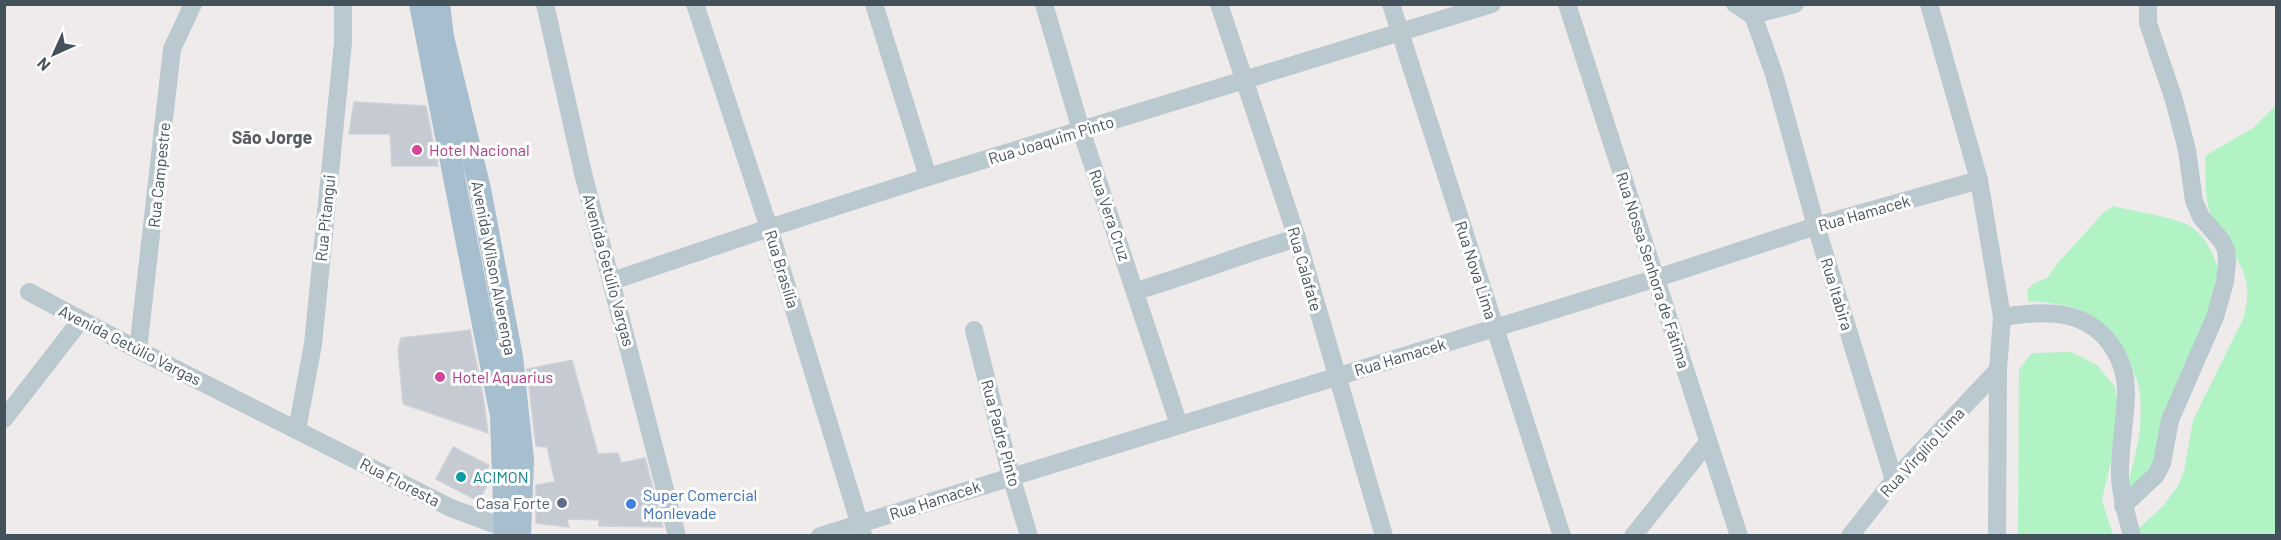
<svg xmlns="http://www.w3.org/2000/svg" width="2281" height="540" viewBox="0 0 2281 540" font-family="Barlow,sans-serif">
<rect width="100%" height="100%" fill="#efebeb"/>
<!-- green -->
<g fill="#b2f3c6">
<path d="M2276,105v430l-137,1 -2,-6 27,-25 15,-21 5,-13 9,-51 50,-101c16,-55 -18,-63 -33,-107 -6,-16 -4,-39 -5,-56l48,-28z"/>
<path d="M2113,206c23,6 52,9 73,18 20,9 33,39 34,59l-66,183 -27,29c2,-23 11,-44 13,-67 1,-15 2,-36 -4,-50 -6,-14 -38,-57 -50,-65 -12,-8 -44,-11 -58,-12l-1,-11 7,-7 13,-5 10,-14 47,-52z"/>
<polygon points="2071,352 2097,365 2115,387 2117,399 2115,444 2102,500 2113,535 2018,536 2019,369 2032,353"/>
</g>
<!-- building -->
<g fill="#c6cad2" stroke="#ced2d8" stroke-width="1.5">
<polygon points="354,102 426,106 438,166 392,166 390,134 349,134"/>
<polygon points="470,330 483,396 488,433 403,404 398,349 401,338"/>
<polygon points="572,360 598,454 618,453 621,463 645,458 663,527 599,526 599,520 567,519 569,527 536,523 536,485 555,482 547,447 536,446 527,369"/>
<polygon points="453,447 489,465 485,476 490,481 478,501 436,479"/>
</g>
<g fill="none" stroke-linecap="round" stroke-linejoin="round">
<!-- minor -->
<g stroke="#bac8d0" stroke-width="18">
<polyline points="545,4 583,173 677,536"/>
<polyline points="695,4 769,228 863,535"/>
<polyline points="874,4 928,177"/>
<polyline points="1044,4 1081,130 1179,425"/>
<polyline points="1219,4 1297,238 1384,536"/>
<polyline points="1391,4 1562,536"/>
<polyline points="1567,4 1739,536"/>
<polyline points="1735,4 1752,15 1795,4"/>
<polyline points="1749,4 1774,74 1816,226 1894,480"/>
<polyline points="1929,4 1979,180 2002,317 1998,370 1997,536"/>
<polyline points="612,281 769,228 928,177 1492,4"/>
<path d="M1136,291c54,-16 107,-37 161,-53"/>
<polyline points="29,292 138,350 451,508 505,528"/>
<path d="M2002,317c43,-7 88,-9 113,34 7,12 11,26 11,40 0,29 -7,57 -6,86 1,21 7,39 12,59"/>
<polyline points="974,330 1011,476 1029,536"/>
<polyline points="138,350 172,49 193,4"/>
<polyline points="4,419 81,320"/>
<polyline points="297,430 313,344 343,42 343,4"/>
<polyline points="2123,506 2156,475 2162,463 2170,420 2215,317 2225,282 2227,262 2226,249 2221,240 2201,217 2194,201 2187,150 2174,100 2148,23 2148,4"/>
<polyline points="820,536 1657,278 1816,226 1979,180"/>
<polyline points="1633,536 1708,442"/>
<polyline points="1850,536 1894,480 1998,370"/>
</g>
<!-- major -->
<g stroke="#a7bece" stroke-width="22">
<polyline points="420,4 501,416 505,536"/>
<polyline points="439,4 443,37 480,189 512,357 523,460 520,536"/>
</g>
</g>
<!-- markers -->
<g fill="#d1479c" stroke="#fff" stroke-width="2">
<circle cx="417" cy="150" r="6"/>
<circle cx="440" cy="377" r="6"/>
</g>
<circle fill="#0f9aa8" stroke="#fff" stroke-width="2" cx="461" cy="477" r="6"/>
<circle fill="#5c6f8a" stroke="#fff" stroke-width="2" cx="562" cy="503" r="6"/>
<circle fill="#3f7fe0" stroke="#fff" stroke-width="2" cx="631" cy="504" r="6"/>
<g text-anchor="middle" stroke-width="6" stroke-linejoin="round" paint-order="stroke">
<!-- street labels -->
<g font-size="16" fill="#42515a" stroke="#fff">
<text transform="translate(1051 140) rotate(-17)" y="6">Rua Joaquim Pinto</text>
<text transform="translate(159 175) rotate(-84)" y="6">Rua Campestre</text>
<text transform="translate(1864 213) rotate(-16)" y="6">Rua Hamacek</text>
<text transform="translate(1110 215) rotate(71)" y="6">Rua Vera Cruz</text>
<text transform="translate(325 218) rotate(-84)" y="6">Rua Pitangui</text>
<text transform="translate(494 268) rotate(79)" y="6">Avenida Wilson Alverenga</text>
<text transform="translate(782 269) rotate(73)" y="6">Rua Brasília</text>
<text transform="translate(1305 269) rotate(74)" y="6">Rua Calafate</text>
<text transform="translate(609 270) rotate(75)" y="6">Avenida Getúlio Vargas</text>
<text transform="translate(1476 270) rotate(72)" y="6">Rua Nova Lima</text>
<text transform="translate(1653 270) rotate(72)" y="6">Rua Nossa Senhora de Fátima</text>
<text transform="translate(1837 294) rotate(73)" y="6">Rua Itabira</text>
<text transform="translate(130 345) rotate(27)" y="6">Avenida Getúlio Vargas</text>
<text transform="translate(1400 357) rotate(-17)" y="6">Rua Hamacek</text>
<text transform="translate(1001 433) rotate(75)" y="6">Rua Padre Pinto</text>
<text transform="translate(1922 452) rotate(-47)" y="6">Rua Virgílio Lima</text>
<text transform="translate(400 482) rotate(27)" y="6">Rua Floresta</text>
<text transform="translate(935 500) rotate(-18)" y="6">Rua Hamacek</text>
</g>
<!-- hotel labels -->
<g font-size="16" fill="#b23c85" stroke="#fff" text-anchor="start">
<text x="429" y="156">Hotel Nacional</text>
<text x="452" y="383">Hotel Aquarius</text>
</g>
<!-- culture labels -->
<g font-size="16" fill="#0d838f" stroke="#fff" text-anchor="start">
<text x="473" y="483">ACIMON</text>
</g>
<!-- shop labels -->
<g font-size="16" fill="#366cbe" stroke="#fff" text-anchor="start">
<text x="643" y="501">Super Comercial<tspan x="643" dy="18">Monlevade</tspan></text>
</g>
<!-- service labels -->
<g font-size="16" fill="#4e5e75" stroke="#fff" text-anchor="end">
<text x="550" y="509">Casa Forte</text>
</g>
<!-- neighbourhood labels -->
<g font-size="18" font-weight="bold" fill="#575c61" stroke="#fff">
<text x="272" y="144">São Jorge</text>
</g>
</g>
<!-- border -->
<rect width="2281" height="540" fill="none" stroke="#42515a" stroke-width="12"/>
<!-- north arrow -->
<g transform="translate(54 54) rotate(225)" stroke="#ffffff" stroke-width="4.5" paint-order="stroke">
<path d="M0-4.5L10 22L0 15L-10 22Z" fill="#42515a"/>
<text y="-9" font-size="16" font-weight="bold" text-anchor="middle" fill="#42515a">N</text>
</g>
</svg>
